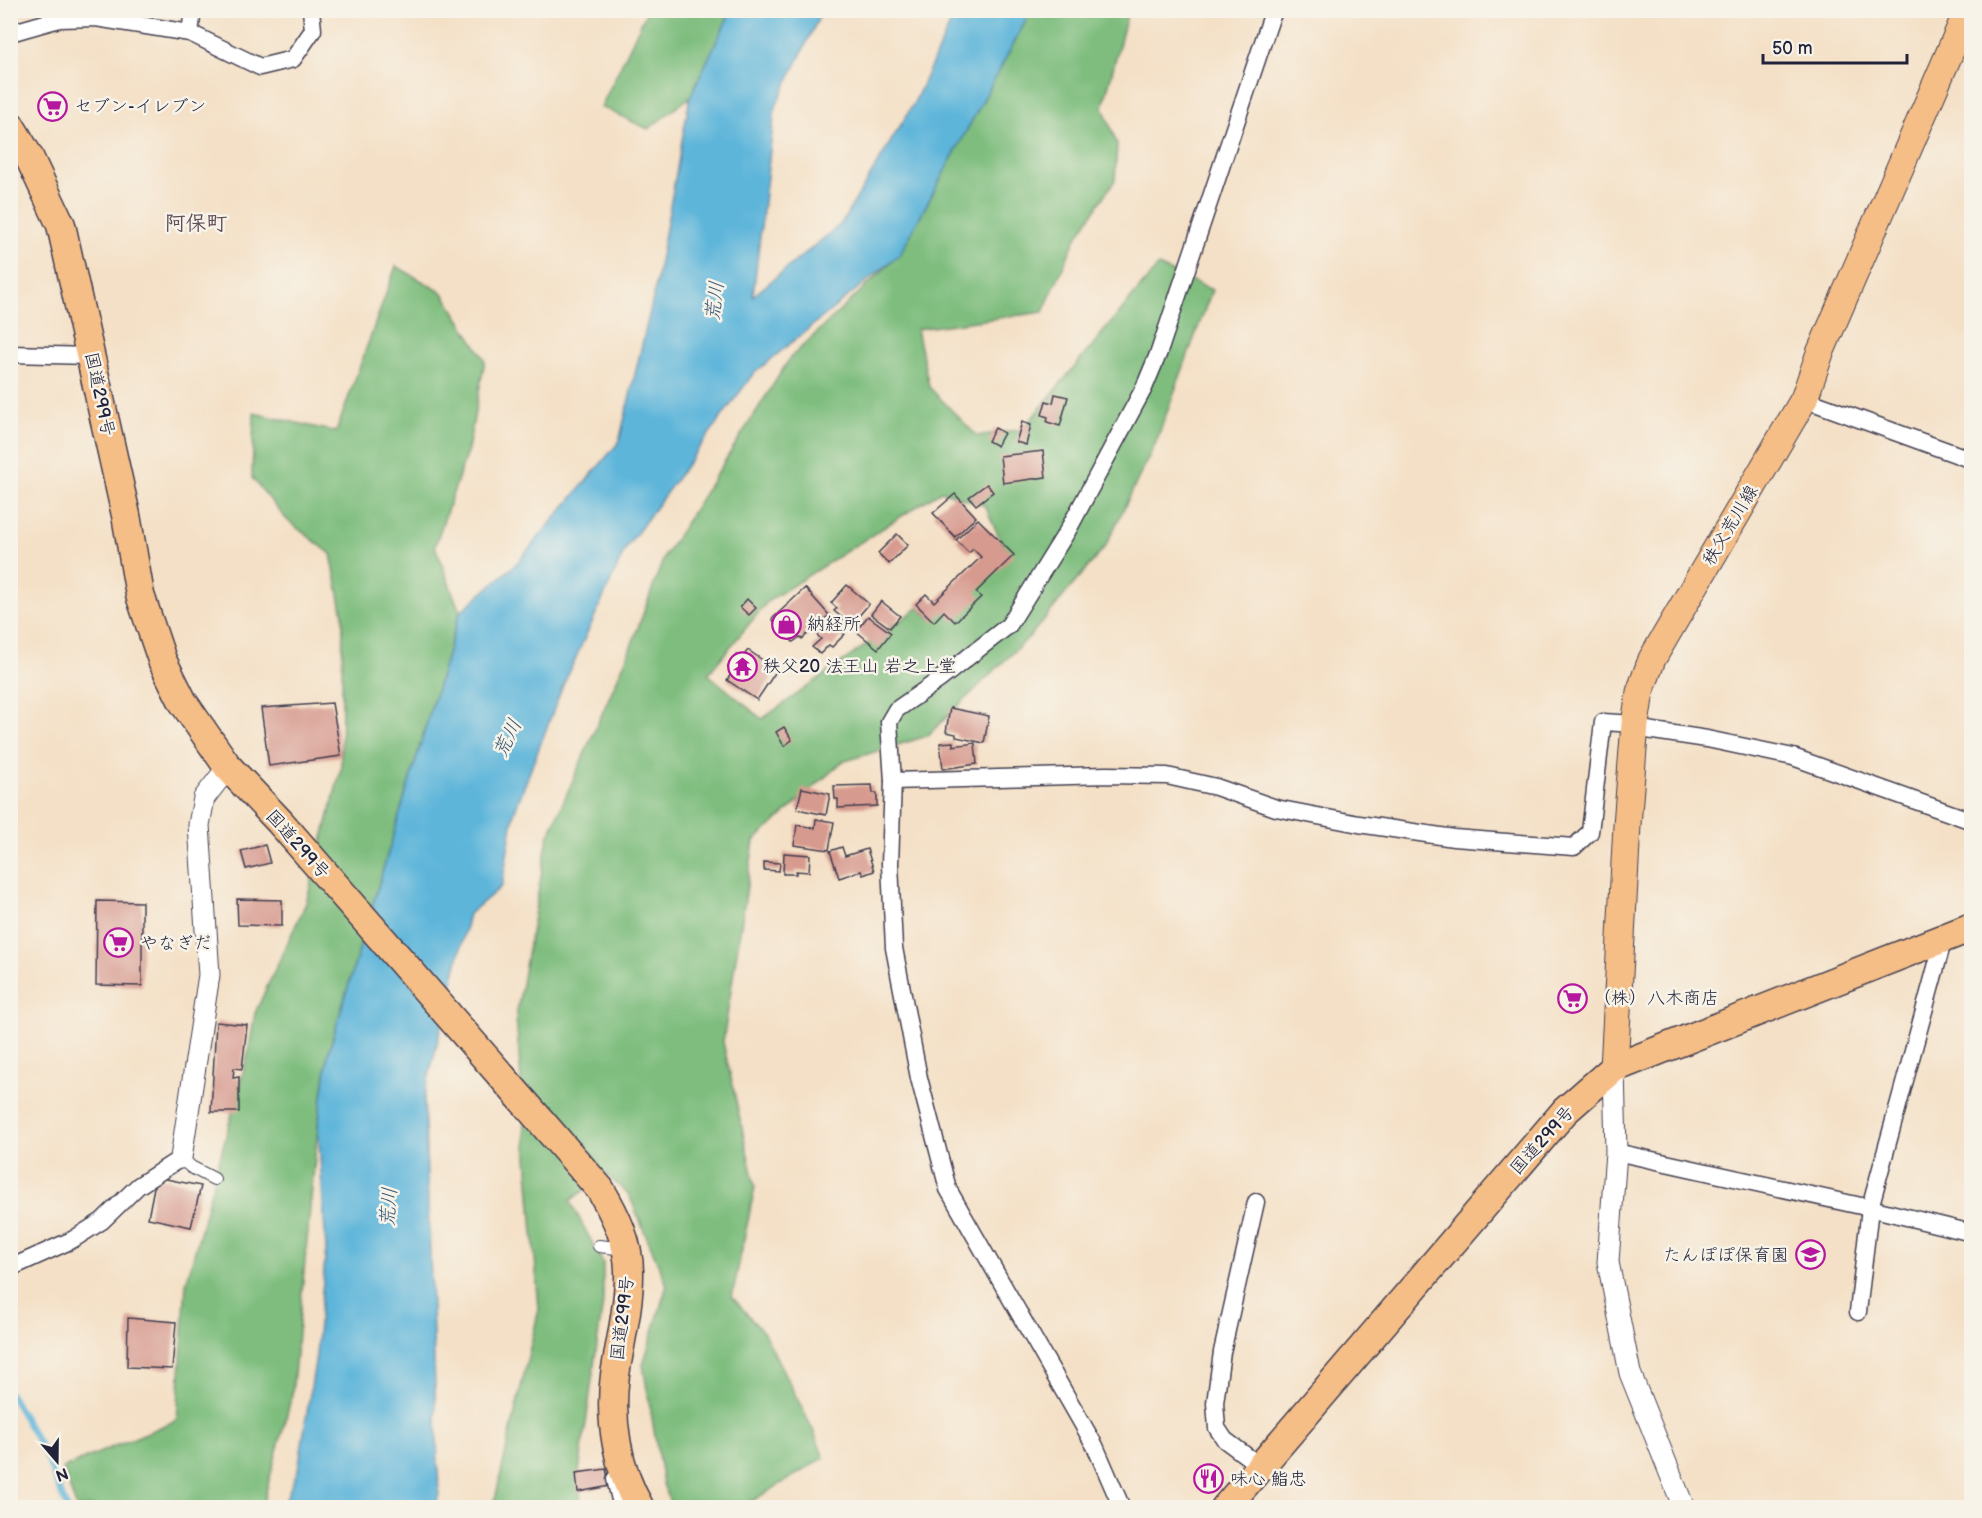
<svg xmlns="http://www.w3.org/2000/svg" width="1982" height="1518" viewBox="0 0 1982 1518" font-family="'Balsamiq Sans','Klee One',sans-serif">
<rect width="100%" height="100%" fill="#f7f3e8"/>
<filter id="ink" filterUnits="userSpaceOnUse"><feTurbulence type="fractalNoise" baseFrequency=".0167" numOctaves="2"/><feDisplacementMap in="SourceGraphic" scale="12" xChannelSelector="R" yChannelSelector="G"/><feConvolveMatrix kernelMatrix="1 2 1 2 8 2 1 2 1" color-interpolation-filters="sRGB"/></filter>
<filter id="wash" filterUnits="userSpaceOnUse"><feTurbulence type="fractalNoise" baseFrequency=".008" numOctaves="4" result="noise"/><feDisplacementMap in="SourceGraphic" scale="24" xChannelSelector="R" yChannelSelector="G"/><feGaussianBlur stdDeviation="1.35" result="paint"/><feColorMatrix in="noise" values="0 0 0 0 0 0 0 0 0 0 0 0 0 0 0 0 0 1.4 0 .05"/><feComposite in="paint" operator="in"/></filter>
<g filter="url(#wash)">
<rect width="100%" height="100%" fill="#f4e0c6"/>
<!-- forest -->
<g fill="#7ebd7e" stroke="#50705c" stroke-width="1.5" fill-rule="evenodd">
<polygon points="647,11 735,11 690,97 648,129 601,107"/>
<path d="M1031,11h97l-25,96 14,37 -2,36 -39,58 -33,74 -126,17 12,58 48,49 46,-7 135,-163 54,24 -56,152 -51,105 -75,89 -103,100 -85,26 -88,79 -31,201 32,145 -23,110 32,36 49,97 11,28 -82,49h-70l-9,-23 -20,-119 24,-80 -38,-90 -23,-21 -36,27 33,62v39l-24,170 2,35 -88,1 46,-199 -23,-292 32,-180 81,-185 35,-95 126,-199 110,-104zM941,491l44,15 19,42 -71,72 -15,-12 -156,111 -54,-45 60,-73z"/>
<polygon points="396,266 443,293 485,360 468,449 435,546 460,612 328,1054 318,1126 292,1395 262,1507 76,1507 63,1468 177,1420 186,1284 248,1054 255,1013 306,903 341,769 343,615 331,554 287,520 252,478 254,413 336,432"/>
</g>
<!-- water -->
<polygon fill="#5db5da" stroke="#406c8a" stroke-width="1.5" points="731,11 822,11 775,108 753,296 841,224 914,103 956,11 1031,11 900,254 753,374 626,548 562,688 514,813 502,886 469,914 424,1096 439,1494 435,1507 282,1508 298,1470 316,1355 326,1249 318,1126 328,1054 460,612 517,563 619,442 654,294 690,97"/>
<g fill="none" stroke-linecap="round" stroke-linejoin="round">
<!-- stream -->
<polyline stroke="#5db5da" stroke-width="6" points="10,1394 45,1454 67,1508"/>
</g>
<g id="blocks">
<!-- building -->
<g fill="#d79a8f">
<polygon points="1055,394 1068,397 1060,426 1047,422 1048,417 1042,415 1046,401 1053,403"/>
<polygon points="1022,422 1031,425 1026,445 1016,442"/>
<polygon points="995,428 1004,433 997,446 988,441"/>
<polygon points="1043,451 1046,477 1003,483 1000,456"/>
<polygon points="987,484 993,492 976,505 969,497"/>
<polygon points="955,494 976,517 955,537 933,513"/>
<polygon points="978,519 1014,555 976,592 981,597 955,622 944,611 934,622 916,604 926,594 934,602 981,557 973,549 969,553 956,540"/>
<polygon points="897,534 908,545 889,564 878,553"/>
<polygon points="847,585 869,604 851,625 834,611 837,608 831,603"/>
<polygon points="805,588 829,615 802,639 800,637 793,642 772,619"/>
<polygon points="747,599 756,608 749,615 740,607"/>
<polygon points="881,601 900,616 890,628 871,614"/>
<polygon points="868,616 891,633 878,649 856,631"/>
<polygon points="830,619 845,634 832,647 829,645 820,654 812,647 821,639 816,634"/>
<polygon points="748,650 777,670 757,700 727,680 733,671 728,667 737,655 742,658"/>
<polygon points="332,703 341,756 269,766 261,708"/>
<polygon points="950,708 989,716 984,743 956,737 956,734 946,732"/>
<polygon points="784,727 792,740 784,746 776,732"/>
<polygon points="953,742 953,746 975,743 977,764 943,769 940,743"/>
<polygon points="872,785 873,793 877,793 877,806 838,808 838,799 835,799 834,786"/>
<polygon points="802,788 830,794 826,815 797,809"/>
<polygon points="816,819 834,822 829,850 794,845 797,825 815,828"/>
<polygon points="265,845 270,863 246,869 241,851"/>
<polygon points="842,847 845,856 867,849 874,871 863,875 861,871 839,878 830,851"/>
<polygon points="784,853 810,855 809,872 796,871 796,874 783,874"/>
<polygon points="764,862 780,863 779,871 764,870"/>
<polygon points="237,899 282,900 282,926 238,925"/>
<polygon points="97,901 142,902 142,986 96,985"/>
<polygon points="216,1022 247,1025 242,1069 234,1068 233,1078 239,1077 239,1112 211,1112"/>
<polygon points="156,1177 201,1186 191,1227 148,1218"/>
<polygon points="128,1318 176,1322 172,1369 127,1367"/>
<polygon points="606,1469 610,1486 578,1492 576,1473"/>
</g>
</g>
</g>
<g filter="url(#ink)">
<use href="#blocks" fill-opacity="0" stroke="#423e50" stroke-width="1.5"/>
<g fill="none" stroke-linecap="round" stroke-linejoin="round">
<defs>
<g id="pedestrian">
<polyline points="181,1158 191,1167 214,1179"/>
<polyline points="599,1246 626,1249"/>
</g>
<g id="minor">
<polyline points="10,33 59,19 96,18 190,33 260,67 293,59 313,30 311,10"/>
<polyline points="190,33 193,10"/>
<polyline points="10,354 91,356"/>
<polyline points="1804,399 1972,460"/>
<polyline points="893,781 1106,775 1167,776 1216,787 1276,808 1359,824 1454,838 1574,847 1590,832 1603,722 1635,724 1647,730 1707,739 1793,757 1972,821"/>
<polyline points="1616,1152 1870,1208 1972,1233"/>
<polyline points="1256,1202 1222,1352 1215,1403 1217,1428 1225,1440 1260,1466"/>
<polyline points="10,1268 72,1240 102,1221 138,1186 181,1158"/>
<polyline points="1858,1312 1870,1208 1944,938"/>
<polyline points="615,1479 622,1508"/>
<polyline points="1122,1508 1095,1446 948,1189 919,1078 894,948 890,864 893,781 889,722 896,710 939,680 1009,625 1068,530 1144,388 1159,352 1271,18 1275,10"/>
</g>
<g id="tertiary">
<polyline points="1614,1068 1616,1152 1608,1262 1630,1373 1684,1508"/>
<polyline points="181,1158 209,975 199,825 204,798 228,767"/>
</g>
<polyline id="primary" points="1614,1068 1627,825 1635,724 1640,692 1652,659 1804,399 1820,353 1968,10"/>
<g id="trunk">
<path d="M10,125l19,32 32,68 65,290 14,80 22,65 21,42 45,65 52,55 320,367c15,25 30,55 29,86 0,33 -9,67 -14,100 -6,44 2,94 25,133"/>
<polyline points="1225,1508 1565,1111 1614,1068 1972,927"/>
</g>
</defs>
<!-- pedestrian casing -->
<use href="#pedestrian" stroke="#423e50" stroke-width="14"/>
<!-- minor casing -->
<use href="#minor" stroke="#423e50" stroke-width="19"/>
<!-- tertiary casing -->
<use href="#tertiary" stroke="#423e50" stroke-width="23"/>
<!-- primary casing -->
<use href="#primary" stroke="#423e50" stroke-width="29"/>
<!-- trunk casing -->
<use href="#trunk" stroke="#423e50" stroke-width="31"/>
<!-- pedestrian -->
<use href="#pedestrian" stroke="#fff" stroke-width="12"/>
<!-- minor -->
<use href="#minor" stroke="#fff" stroke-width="16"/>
<!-- tertiary -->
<use href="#tertiary" stroke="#fff" stroke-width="21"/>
<!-- primary -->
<use href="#primary" stroke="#f6be87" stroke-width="27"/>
<!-- trunk -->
<use href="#trunk" stroke="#f6be87" stroke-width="28"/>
</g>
</g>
<!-- icons -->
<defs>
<symbol id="supermarket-ring" viewBox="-11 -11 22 22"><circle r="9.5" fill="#f7f3e8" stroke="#b5179e" stroke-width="1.5"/><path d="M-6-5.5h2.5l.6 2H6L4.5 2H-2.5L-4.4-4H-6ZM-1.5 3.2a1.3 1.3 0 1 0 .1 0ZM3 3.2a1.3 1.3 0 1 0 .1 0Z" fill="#b5179e"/></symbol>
<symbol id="shop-ring" viewBox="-11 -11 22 22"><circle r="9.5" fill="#f7f3e8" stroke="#b5179e" stroke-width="1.5"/><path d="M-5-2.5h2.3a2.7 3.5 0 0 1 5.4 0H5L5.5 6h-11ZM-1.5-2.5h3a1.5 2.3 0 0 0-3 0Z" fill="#b5179e"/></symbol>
<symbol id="temple-ring" viewBox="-11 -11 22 22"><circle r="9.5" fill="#f7f3e8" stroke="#b5179e" stroke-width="1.5"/><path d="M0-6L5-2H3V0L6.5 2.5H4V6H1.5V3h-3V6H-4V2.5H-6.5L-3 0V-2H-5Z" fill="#b5179e"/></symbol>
<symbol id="school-ring" viewBox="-11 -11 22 22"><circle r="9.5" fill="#f7f3e8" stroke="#b5179e" stroke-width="1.5"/><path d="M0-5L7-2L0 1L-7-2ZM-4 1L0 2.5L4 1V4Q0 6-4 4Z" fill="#b5179e"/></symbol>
<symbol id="restaurant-ring" viewBox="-11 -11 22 22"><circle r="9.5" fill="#f7f3e8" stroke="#b5179e" stroke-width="1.5"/><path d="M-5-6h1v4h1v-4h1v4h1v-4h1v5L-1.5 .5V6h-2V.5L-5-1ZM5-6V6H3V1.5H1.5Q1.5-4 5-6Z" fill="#b5179e"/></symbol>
</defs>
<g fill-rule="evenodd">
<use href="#supermarket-ring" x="36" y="90" width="33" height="33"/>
<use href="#shop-ring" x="770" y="608" width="33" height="33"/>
<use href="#temple-ring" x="726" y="650" width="33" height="33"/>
<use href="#supermarket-ring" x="102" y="926" width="33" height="33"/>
<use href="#supermarket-ring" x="1556" y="982" width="33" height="33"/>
<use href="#school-ring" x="1794" y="1238" width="33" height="33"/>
<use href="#restaurant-ring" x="1192" y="1462" width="33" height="33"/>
</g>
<g text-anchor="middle" stroke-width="5" stroke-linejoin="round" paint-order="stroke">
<!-- poi labels -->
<g font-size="18" fill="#22223b" stroke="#f7f3e8" text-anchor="start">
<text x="74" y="112">セブン-イレブン</text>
<text x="807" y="630">納経所</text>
<text x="763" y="672">秩父20 法王山 岩之上堂</text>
<text x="140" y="949">やなぎだ</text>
<text x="1593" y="1004">（株）八木商店</text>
<text x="1789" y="1261" text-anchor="end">たんぽぽ保育園</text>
<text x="1230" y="1485">味心 鮨忠</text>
</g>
<!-- street labels -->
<g font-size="18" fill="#22223b" stroke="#f7f3e8">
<text transform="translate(100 394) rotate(78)" y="6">国道299号</text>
<text transform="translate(1730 525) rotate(-59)" y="6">秩父荒川線</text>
<text transform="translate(298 844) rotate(48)" y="6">国道299号</text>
<text transform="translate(1542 1140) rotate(-48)" y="6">国道299号</text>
<text transform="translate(622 1318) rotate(-83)" y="6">国道299号</text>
</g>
<!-- water labels -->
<g font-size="20" font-style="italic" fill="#375573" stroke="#f7f3e8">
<text transform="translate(714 301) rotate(-83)" y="7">荒川</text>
<text transform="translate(507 738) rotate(-64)" y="7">荒川</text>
<text transform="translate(388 1207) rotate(-86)" y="7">荒川</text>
</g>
<!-- quarter labels -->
<g font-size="21" font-weight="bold" fill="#614c58" stroke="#f7f3e8">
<text x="196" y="230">阿保町</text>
</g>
</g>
<!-- margin -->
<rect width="1982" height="1518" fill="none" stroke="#f7f3e8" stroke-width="36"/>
<!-- north arrow -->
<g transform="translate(57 1461) rotate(160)" stroke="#f7f3e8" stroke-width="4.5" paint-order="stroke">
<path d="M0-4.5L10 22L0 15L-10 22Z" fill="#22223b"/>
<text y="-9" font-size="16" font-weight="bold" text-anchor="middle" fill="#22223b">N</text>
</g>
<!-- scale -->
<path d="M1763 54v9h144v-9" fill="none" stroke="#22223b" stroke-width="3"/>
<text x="1772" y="54" font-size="18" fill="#22223b" stroke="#f7f3e8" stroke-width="4.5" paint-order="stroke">50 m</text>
</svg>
